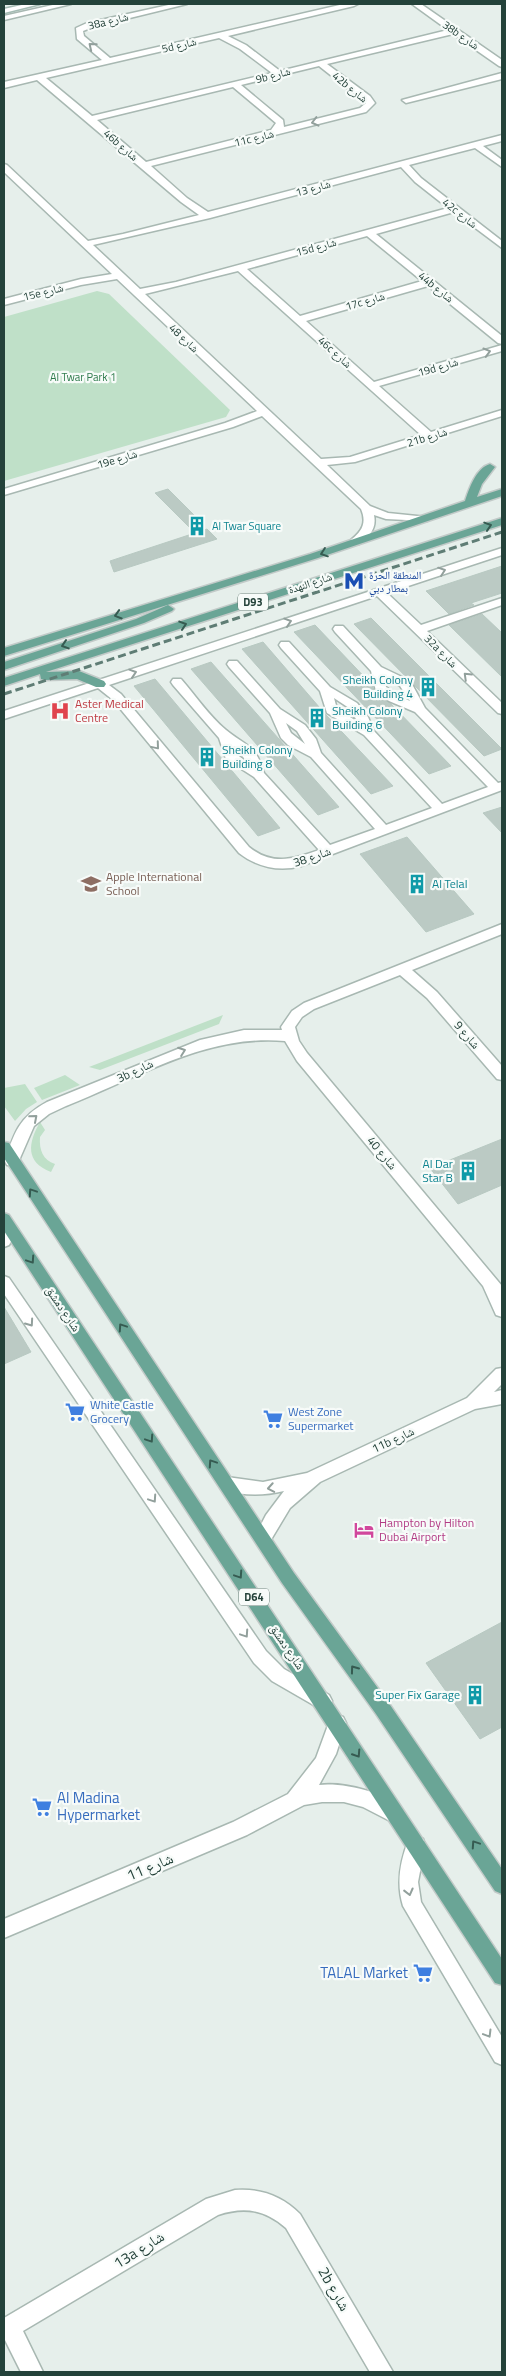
<svg xmlns="http://www.w3.org/2000/svg" width="506" height="2376" viewBox="0 0 506 2376" font-family="'Titillium Web','Noto Naskh Arabic',sans-serif">
<rect width="100%" height="100%" fill="#e6efeb"/>
<!-- green -->
<g fill="#bfe0c8">
<polygon points="97,291 109,294 230,410 226,417 4,481 4,317"/>
<polygon points="223,1015 219,1024 100,1070 89,1067"/>
<polygon points="65,1075 80,1085 42,1100 34,1088"/>
<polygon points="25,1084 37,1102 26,1109 15,1121 4,1106 4,1088"/>
<path d="M40,1122l5,8 -5,7c-1,13 3,23 15,27l-4,8c-26,-10 -23,-29 -11,-50z"/>
</g>
<!-- building -->
<g fill="#bbcac4" stroke="#b8c9c2">
<polygon points="168,489 199,520 191,529 155,493"/>
<polygon points="207,529 217,539 114,572 110,561"/>
<polygon points="502,566 502,593 471,603 474,605 449,614 426,591"/>
<polygon points="482,614 502,633 502,677 449,625"/>
<polygon points="371,618 502,749 484,756 354,624"/>
<polygon points="315,625 372,685 375,692 391,704 451,766 429,774 294,632"/>
<polygon points="263,642 326,715 393,786 371,794 242,649"/>
<polygon points="211,662 339,807 318,815 191,669"/>
<polygon points="155,679 280,828 258,836 134,686"/>
<polygon points="502,807 502,833 483,813"/>
<polygon points="407,837 474,914 426,932 360,854"/>
<polygon points="502,1139 502,1185 458,1204 430,1168"/>
<polygon points="4,1307 31,1352 4,1364"/>
<polygon points="502,1622 502,1727 480,1739 426,1663"/>
</g>
<g fill="none" stroke-linecap="round" stroke-linejoin="round">
<defs>
<g id="minor">
<polygon points="57,4 71,4 4,20 4,16"/>
<path d="M173,4h14l-94,23 -10,4 1,5 26,22 234,-54h14l-4,2 -126,30 18,9 34,26 168,-41 -36,-26h9l81,56v7l-3,-1 -46,-32 -126,30 43,32 5,7 -9,9 -215,54 36,32 21,14 294,-77v6l-19,5 19,14v7l-27,-19 -66,17 12,13 81,63v7l-48,-36 -78,22 126,102v8l-4,-1 -70,-57 -122,35 68,61 128,-37v6l-123,35 52,46 71,-22v6l-147,46 -28,3 43,41 18,7 39,4v4l-41,-2 -12,-4c3,14 -5,21 -15,29h-8v-4c11,-9 16,-17 10,-31l-99,-93 -29,11 -229,68v-6l221,-66 32,-12 -140,-132 -36,6 -77,20v-6l77,-20 31,-5 -108,-102v-8l3,1 81,76 35,-7 76,-19 -18,-13 -144,-122 -33,8v-6l98,-22 -25,-21 -1,-11 11,-5zM219,38l21,11 32,24 -180,43 -46,-38zM319,66l47,37 -6,5 -76,19 -1,-7 -42,-35zM233,87l43,36 -5,7 -125,32 -49,-42zM401,167l14,15 33,26 -272,74 -36,7 -47,-44 117,-27zM367,236l55,45 -122,35 -53,-47zM238,271l183,164 -71,22 -29,2 -176,-165z"/>
<polygon points="502,73 502,79 406,103 402,100"/>
<path d="M502,548v7l-115,38 34,32 81,-27v7l-75,26 75,72v11l-4,-1 -121,-117 -268,89 12,9 128,153c24,19 44,12 70,3l-65,-73 -28,-18 -7,-21 -46,-53 -2,-3 2,-3h8c15,17 28,37 45,51 19,16 30,14 38,43l66,72 45,-16 -64,-72 -23,-12 -7,-7 -11,-25 -41,-46 -2,-3 2,-3h8l43,48 25,16 11,14 5,14 65,72 46,-17 -68,-73 -37,-22 -7,-22 -39,-43 -2,-3 2,-3h8l41,45 27,16 11,14 6,14 68,73 46,-17 -73,-75 -26,-11 -13,-10 -5,-20 -36,-39 -2,-3 2,-3h8l38,41 21,10 11,9 12,22 73,75 4,-1v8l-201,76c-22,6 -44,1 -62,-13l-126,-153 -15,-12 -94,31v-8zM384,677l16,9 10,15 -13,-6 -11,-8zM334,698l15,10 9,14 -21,-13zM286,723l11,8 8,13 -14,-11zM234,746l14,17 -12,-9z"/>
<path d="M502,924v10l-90,36 25,22 65,74v14l-5,-1 -70,-81 -27,-23 -86,34 -12,8 -7,10 4,14 8,12 195,233v31l-6,-2 -13,-29 -186,-225 -12,-20c-80,-7 -147,37 -219,65l-17,8 -15,12 -17,39h-10l-2,-4c9,-28 14,-44 42,-59l153,-62 44,-10h38l-1,-3 11,-16 12,-8z"/>
<polygon points="10,1223 15,1225 18,1229 9,1245 4,1247 4,1226"/>
<polygon points="4,1276 9,1278 266,1651 284,1669 329,1695 332,1701 329,1707 323,1709 317,1707 272,1681 254,1663 4,1294"/>
<path d="M502,1368v16l-8,8 8,-2v14l-27,5 -155,73 -30,26 -21,35 -6,2 -6,-2 -3,-5 12,-23 18,-24c-21,5 -42,5 -63,-2l-2,-5 2,-5 6,-2 36,5 44,-9 160,-75 29,-29z"/>
<path d="M337,1715l6,2 3,6 -10,31 -17,31c22,-3 74,7 84,29l-2,6 -7,3 -31,-16 -19,-5h-22l-18,3 -57,30 -243,103v-19l229,-97 55,-28 28,-36 15,-41z"/>
<path d="M416,1836l7,3 2,6 -7,37 3,20 81,135v28l-7,-3 -92,-156c-7,-23 -3,-45 6,-67z"/>
<path d="M235,2190c26,-2 47,6 65,24l93,158h-23l-84,-144c-21,-18 -41,-22 -68,-13l-195,116 20,41h-22l-16,-32 -1,1v-23l202,-119z"/>
</g>
<polygon id="secondary" points="26,4 40,4 4,13 4,9"/>
<g id="primary">
<path d="M490,464l5,3 -13,17 -5,13 25,-8v7l-184,62 -314,98v-8l306,-94 155,-53c4,-12 11,-33 25,-37z"/>
<polygon points="502,518 502,525 46,672 79,671 104,681 106,684 104,687 96,687 77,679 45,680 41,679 40,674 4,686 4,678"/>
<polygon points="168,605 174,609 172,611 144,623 4,670 4,662 136,619"/>
<polygon points="4,1142 9,1143 294,1573 388,1702 502,1869 502,1894 495,1891 376,1714 282,1583 4,1158"/>
<polygon points="4,1213 9,1215 502,1959 502,1985 495,1983 4,1231"/>
</g>
</defs>
<!-- minor casing -->
<use href="#minor" stroke="#a8b8b2" stroke-width="3"/>
<!-- secondary casing -->
<use href="#secondary" stroke="#a4bbb3" stroke-width="3"/>
<!-- primary casing -->
<use href="#primary" stroke="#c2cac8" stroke-width="3"/>
<!-- minor -->
<use href="#minor" fill="#fff" fill-rule="evenodd"/>
<!-- secondary -->
<use href="#secondary" fill="#fff" fill-rule="evenodd"/>
<!-- primary -->
<use href="#primary" fill="#6aa596" fill-rule="evenodd"/>
<!-- rail -->
<polyline stroke="#5f7d75" stroke-width="3" stroke-dasharray="8 4" stroke-linecap="butt" points="4,694 502,532"/>
</g>
<!-- one-way arrows -->
<defs><path id="oneway-chevron" d="M-2-3.5L2.5 0L-2 3.5" fill="none" stroke-width="1.6" stroke-linecap="round" stroke-linejoin="round" transform="scale(1.25)"/></defs>
<g stroke="#92a09c">
<use href="#oneway-chevron" transform="translate(92 46) rotate(-141)"/>
<use href="#oneway-chevron" transform="translate(315 122) rotate(166)"/>
<use href="#oneway-chevron" transform="translate(487 352) rotate(-16)"/>
<use href="#oneway-chevron" transform="translate(442 571) rotate(-19)"/>
<use href="#oneway-chevron" transform="translate(288 622) rotate(-18)"/>
<use href="#oneway-chevron" transform="translate(133 673) rotate(-18)"/>
<use href="#oneway-chevron" transform="translate(467 676) rotate(-136)"/>
<use href="#oneway-chevron" transform="translate(156 746) rotate(50)"/>
<use href="#oneway-chevron" transform="translate(182 1051) rotate(-20)"/>
<use href="#oneway-chevron" transform="translate(34 1118) rotate(-41)"/>
<use href="#oneway-chevron" transform="translate(30 1323) rotate(55)"/>
<use href="#oneway-chevron" transform="translate(271 1488) rotate(170)"/>
<use href="#oneway-chevron" transform="translate(153 1499) rotate(56)"/>
<use href="#oneway-chevron" transform="translate(245 1634) rotate(56)"/>
<use href="#oneway-chevron" transform="translate(409 1892) rotate(76)"/>
<use href="#oneway-chevron" transform="translate(488 2034) rotate(59)"/>
</g>
<g stroke="#365b51">
<use href="#oneway-chevron" transform="translate(488 526) rotate(-18)"/>
<use href="#oneway-chevron" transform="translate(324 553) rotate(161)"/>
<use href="#oneway-chevron" transform="translate(118 615) rotate(163)"/>
<use href="#oneway-chevron" transform="translate(183 625) rotate(-18)"/>
<use href="#oneway-chevron" transform="translate(65 645) rotate(162)"/>
<use href="#oneway-chevron" transform="translate(32 1192) rotate(-124)"/>
<use href="#oneway-chevron" transform="translate(31 1260) rotate(56)"/>
<use href="#oneway-chevron" transform="translate(122 1327) rotate(-124)"/>
<use href="#oneway-chevron" transform="translate(150 1439) rotate(56)"/>
<use href="#oneway-chevron" transform="translate(212 1463) rotate(-124)"/>
<use href="#oneway-chevron" transform="translate(239 1575) rotate(56)"/>
<use href="#oneway-chevron" transform="translate(354 1669) rotate(-126)"/>
<use href="#oneway-chevron" transform="translate(357 1754) rotate(57)"/>
<use href="#oneway-chevron" transform="translate(475 1844) rotate(-124)"/>
</g>
<!-- icons -->
<defs>
<symbol id="building-bare" viewBox="-9 -9 18 18"><path d="M-4-6H4V6H1V3H-1V6H-4ZM-2.5-4.3h1.7v1.8h-1.7ZM.8-4.3h1.7v1.8H.8ZM-2.5-1h1.7V.8h-1.7ZM.8-1h1.7V.8H.8Z" fill="#0f9aa8" stroke="#f7fbf9" stroke-width="2.5" paint-order="stroke"/></symbol>
<symbol id="metro-bare" viewBox="-9 -9 18 18"><path d="M-5.5 5V-5H-3L0 0L3-5H5.5V5H3V-.5L0 4L-3-.5V5Z" fill="#1a4fb4" stroke="#f7fbf9" stroke-width="2.5" paint-order="stroke"/></symbol>
<symbol id="hospital-bare" viewBox="-9 -9 18 18"><path d="M-5-5h3v3.5h4V-5h3V5h-3V1.5h-4V5h-3Z" fill="#e0444e" stroke="#f7fbf9" stroke-width="2.5" paint-order="stroke"/></symbol>
<symbol id="school-bare" viewBox="-9 -9 18 18"><path d="M0-5L7-2L0 1L-7-2ZM-4 1L0 2.5L4 1V4Q0 6-4 4Z" fill="#8d6e63" stroke="#f7fbf9" stroke-width="2.5" paint-order="stroke"/></symbol>
<symbol id="supermarket-bare" viewBox="-9 -9 18 18"><path d="M-6-5.5h2.5l.6 2H6L4.5 2H-2.5L-4.4-4H-6ZM-1.5 3.2a1.3 1.3 0 1 0 .1 0ZM3 3.2a1.3 1.3 0 1 0 .1 0Z" fill="#3f7fe0" stroke="#f7fbf9" stroke-width="2.5" paint-order="stroke"/></symbol>
<symbol id="hotel-bare" viewBox="-9 -9 18 18"><path d="M-6-4.5h1.5V1H6V5H4.5V3h-9V5H-6ZM-4 0a1.8 1.8 0 1 1 3.6 0ZM.5 0V-2.5h3Q6-2.5 6 0Z" fill="#d1479c" stroke="#f7fbf9" stroke-width="2.5" paint-order="stroke"/></symbol>
</defs>
<g fill-rule="evenodd">
<use href="#building-bare" x="183" y="512" width="28" height="28"/>
<use href="#metro-bare" x="340" y="567" width="28" height="28"/>
<use href="#building-bare" x="414" y="673" width="28" height="28"/>
<use href="#hospital-bare" x="46" y="697" width="28" height="28"/>
<use href="#building-bare" x="303" y="704" width="28" height="28"/>
<use href="#building-bare" x="193" y="743" width="28" height="28"/>
<use href="#school-bare" x="77" y="870" width="28" height="28"/>
<use href="#building-bare" x="403" y="870" width="28" height="28"/>
<use href="#building-bare" x="454" y="1157" width="28" height="28"/>
<use href="#supermarket-bare" x="61" y="1398" width="28" height="28"/>
<use href="#supermarket-bare" x="259" y="1405" width="28" height="28"/>
<use href="#hotel-bare" x="350" y="1516" width="28" height="28"/>
<use href="#building-bare" x="461" y="1681" width="28" height="28"/>
<use href="#supermarket-bare" x="28" y="1793" width="28" height="28"/>
<use href="#supermarket-bare" x="409" y="1959" width="28" height="28"/>
</g>
<g text-anchor="middle" stroke-width="4.5" stroke-linejoin="round" paint-order="stroke">
<!-- far-street labels -->
<g font-size="11" fill="#24423a" stroke="#f7fbf9">
<text transform="translate(108 21) rotate(-14)" y="4">38a شارع</text>
<text transform="translate(461 35) rotate(35)" y="4">38b شارع</text>
<text transform="translate(179 45) rotate(-13)" y="4">5d شارع</text>
<text transform="translate(273 75) rotate(-14)" y="4">9b شارع</text>
<text transform="translate(350 87) rotate(39)" y="4">42b شارع</text>
<text transform="translate(254 138) rotate(-14)" y="4">11c شارع</text>
<text transform="translate(121 145) rotate(41)" y="4">46b شارع</text>
<text transform="translate(313 188) rotate(-15)" y="4">شارع 13</text>
<text transform="translate(460 213) rotate(38)" y="4">42c شارع</text>
<text transform="translate(316 247) rotate(-15)" y="4">15d شارع</text>
<text transform="translate(436 287) rotate(39)" y="4">44b شارع</text>
<text transform="translate(43 292) rotate(-14)" y="4">15e شارع</text>
<text transform="translate(365 301) rotate(-16)" y="4">17c شارع</text>
<text transform="translate(184 338) rotate(43)" y="4">شارع 48</text>
<text transform="translate(335 352) rotate(42)" y="4">46c شارع</text>
<text transform="translate(438 367) rotate(-16)" y="4">19d شارع</text>
<text transform="translate(427 437) rotate(-17)" y="4">21b شارع</text>
<text transform="translate(117 459) rotate(-17)" y="4">19e شارع</text>
<text transform="translate(310 583) rotate(-18)" y="4">شارع النهدة</text>
<text transform="translate(441 651) rotate(45)" y="4">32a شارع</text>
</g>
<!-- far-park labels -->
<g font-size="11" fill="#2d7a4b" stroke="#f7fbf9">
<text x="83" y="381">Al Twar Park 1</text>
</g>
<!-- far-culture labels -->
<g font-size="11" fill="#0d838f" stroke="#f7fbf9" text-anchor="start">
<text x="212" y="530">Al Twar Square</text>
</g>
<!-- far-transit labels -->
<g font-size="11" fill="#164399" stroke="#f7fbf9" text-anchor="start">
<text x="369" y="579">المنطقة الحرة<tspan x="369" dy="13">بمطار دبي</tspan></text>
</g>
<!-- shield labels -->
<g fill="#f7fbf9" stroke="#637a73" stroke-width="1">
<rect x="238" y="593.5" width="30" height="17" rx="4"/>
<rect x="239" y="1588.5" width="30" height="17" rx="4"/>
</g>
<g font-size="11" font-weight="bold" fill="#24423a">
<text x="253" y="606">D93</text>
<text x="254" y="1601">D64</text>
</g>
<!-- culture labels -->
<g font-size="12" fill="#0d838f" stroke="#f7fbf9" text-anchor="end">
<text x="413" y="684">Sheikh Colony<tspan x="413" dy="14">Building 4</tspan></text>
<text x="332" y="715" text-anchor="start">Sheikh Colony<tspan x="332" dy="14">Building 6</tspan></text>
<text x="222" y="754" text-anchor="start">Sheikh Colony<tspan x="222" dy="14">Building 8</tspan></text>
<text x="432" y="888" text-anchor="start">Al Telal</text>
<text x="453" y="1168">Al Dar<tspan x="453" dy="14">Star B</tspan></text>
<text x="460" y="1699">Super Fix Garage</text>
</g>
<!-- health labels -->
<g font-size="12" fill="#be3a42" stroke="#f7fbf9" text-anchor="start">
<text x="75" y="708">Aster Medical<tspan x="75" dy="14">Centre</tspan></text>
</g>
<!-- street labels -->
<g font-size="12" fill="#24423a" stroke="#f7fbf9">
<text transform="translate(312 857) rotate(-19)" y="4">شارع 38</text>
<text transform="translate(467 1035) rotate(49)" y="4">شارع 9</text>
<text transform="translate(135 1071) rotate(-25)" y="4">3b شارع</text>
<text transform="translate(382 1153) rotate(50)" y="4">شارع 40</text>
<text transform="translate(63 1309) rotate(56)" y="4">شارع دمشق</text>
<text transform="translate(393 1440) rotate(-25)" y="4">11b شارع</text>
<text transform="translate(287 1647) rotate(56)" y="4">شارع دمشق</text>
</g>
<!-- education labels -->
<g font-size="12" fill="#785e54" stroke="#f7fbf9" text-anchor="start">
<text x="106" y="881">Apple International<tspan x="106" dy="14">School</tspan></text>
</g>
<!-- shop labels -->
<g font-size="12" fill="#366cbe" stroke="#f7fbf9" text-anchor="start">
<text x="90" y="1409">White Castle<tspan x="90" dy="14">Grocery</tspan></text>
<text x="288" y="1416">West Zone<tspan x="288" dy="14">Supermarket</tspan></text>
</g>
<!-- hotel labels -->
<g font-size="12" fill="#b23c85" stroke="#f7fbf9" text-anchor="start">
<text x="379" y="1527">Hampton by Hilton<tspan x="379" dy="14">Dubai Airport</tspan></text>
</g>
<!-- near-shop labels -->
<g font-size="15" fill="#366cbe" stroke="#f7fbf9" text-anchor="start">
<text x="57" y="1803">Al Madina<tspan x="57" dy="17">Hypermarket</tspan></text>
<text x="408" y="1978" text-anchor="end">TALAL Market</text>
</g>
<!-- near-street labels -->
<g font-size="15" fill="#24423a" stroke="#f7fbf9">
<text transform="translate(150 1867) rotate(-23)" y="5">شارع 11</text>
<text transform="translate(139 2250) rotate(-32)" y="5">13a شارع</text>
<text transform="translate(334 2289) rotate(60)" y="5">2b شارع</text>
</g>
</g>
<!-- border -->
<rect width="506" height="2376" fill="none" stroke="#24423a" stroke-width="10"/>
</svg>
